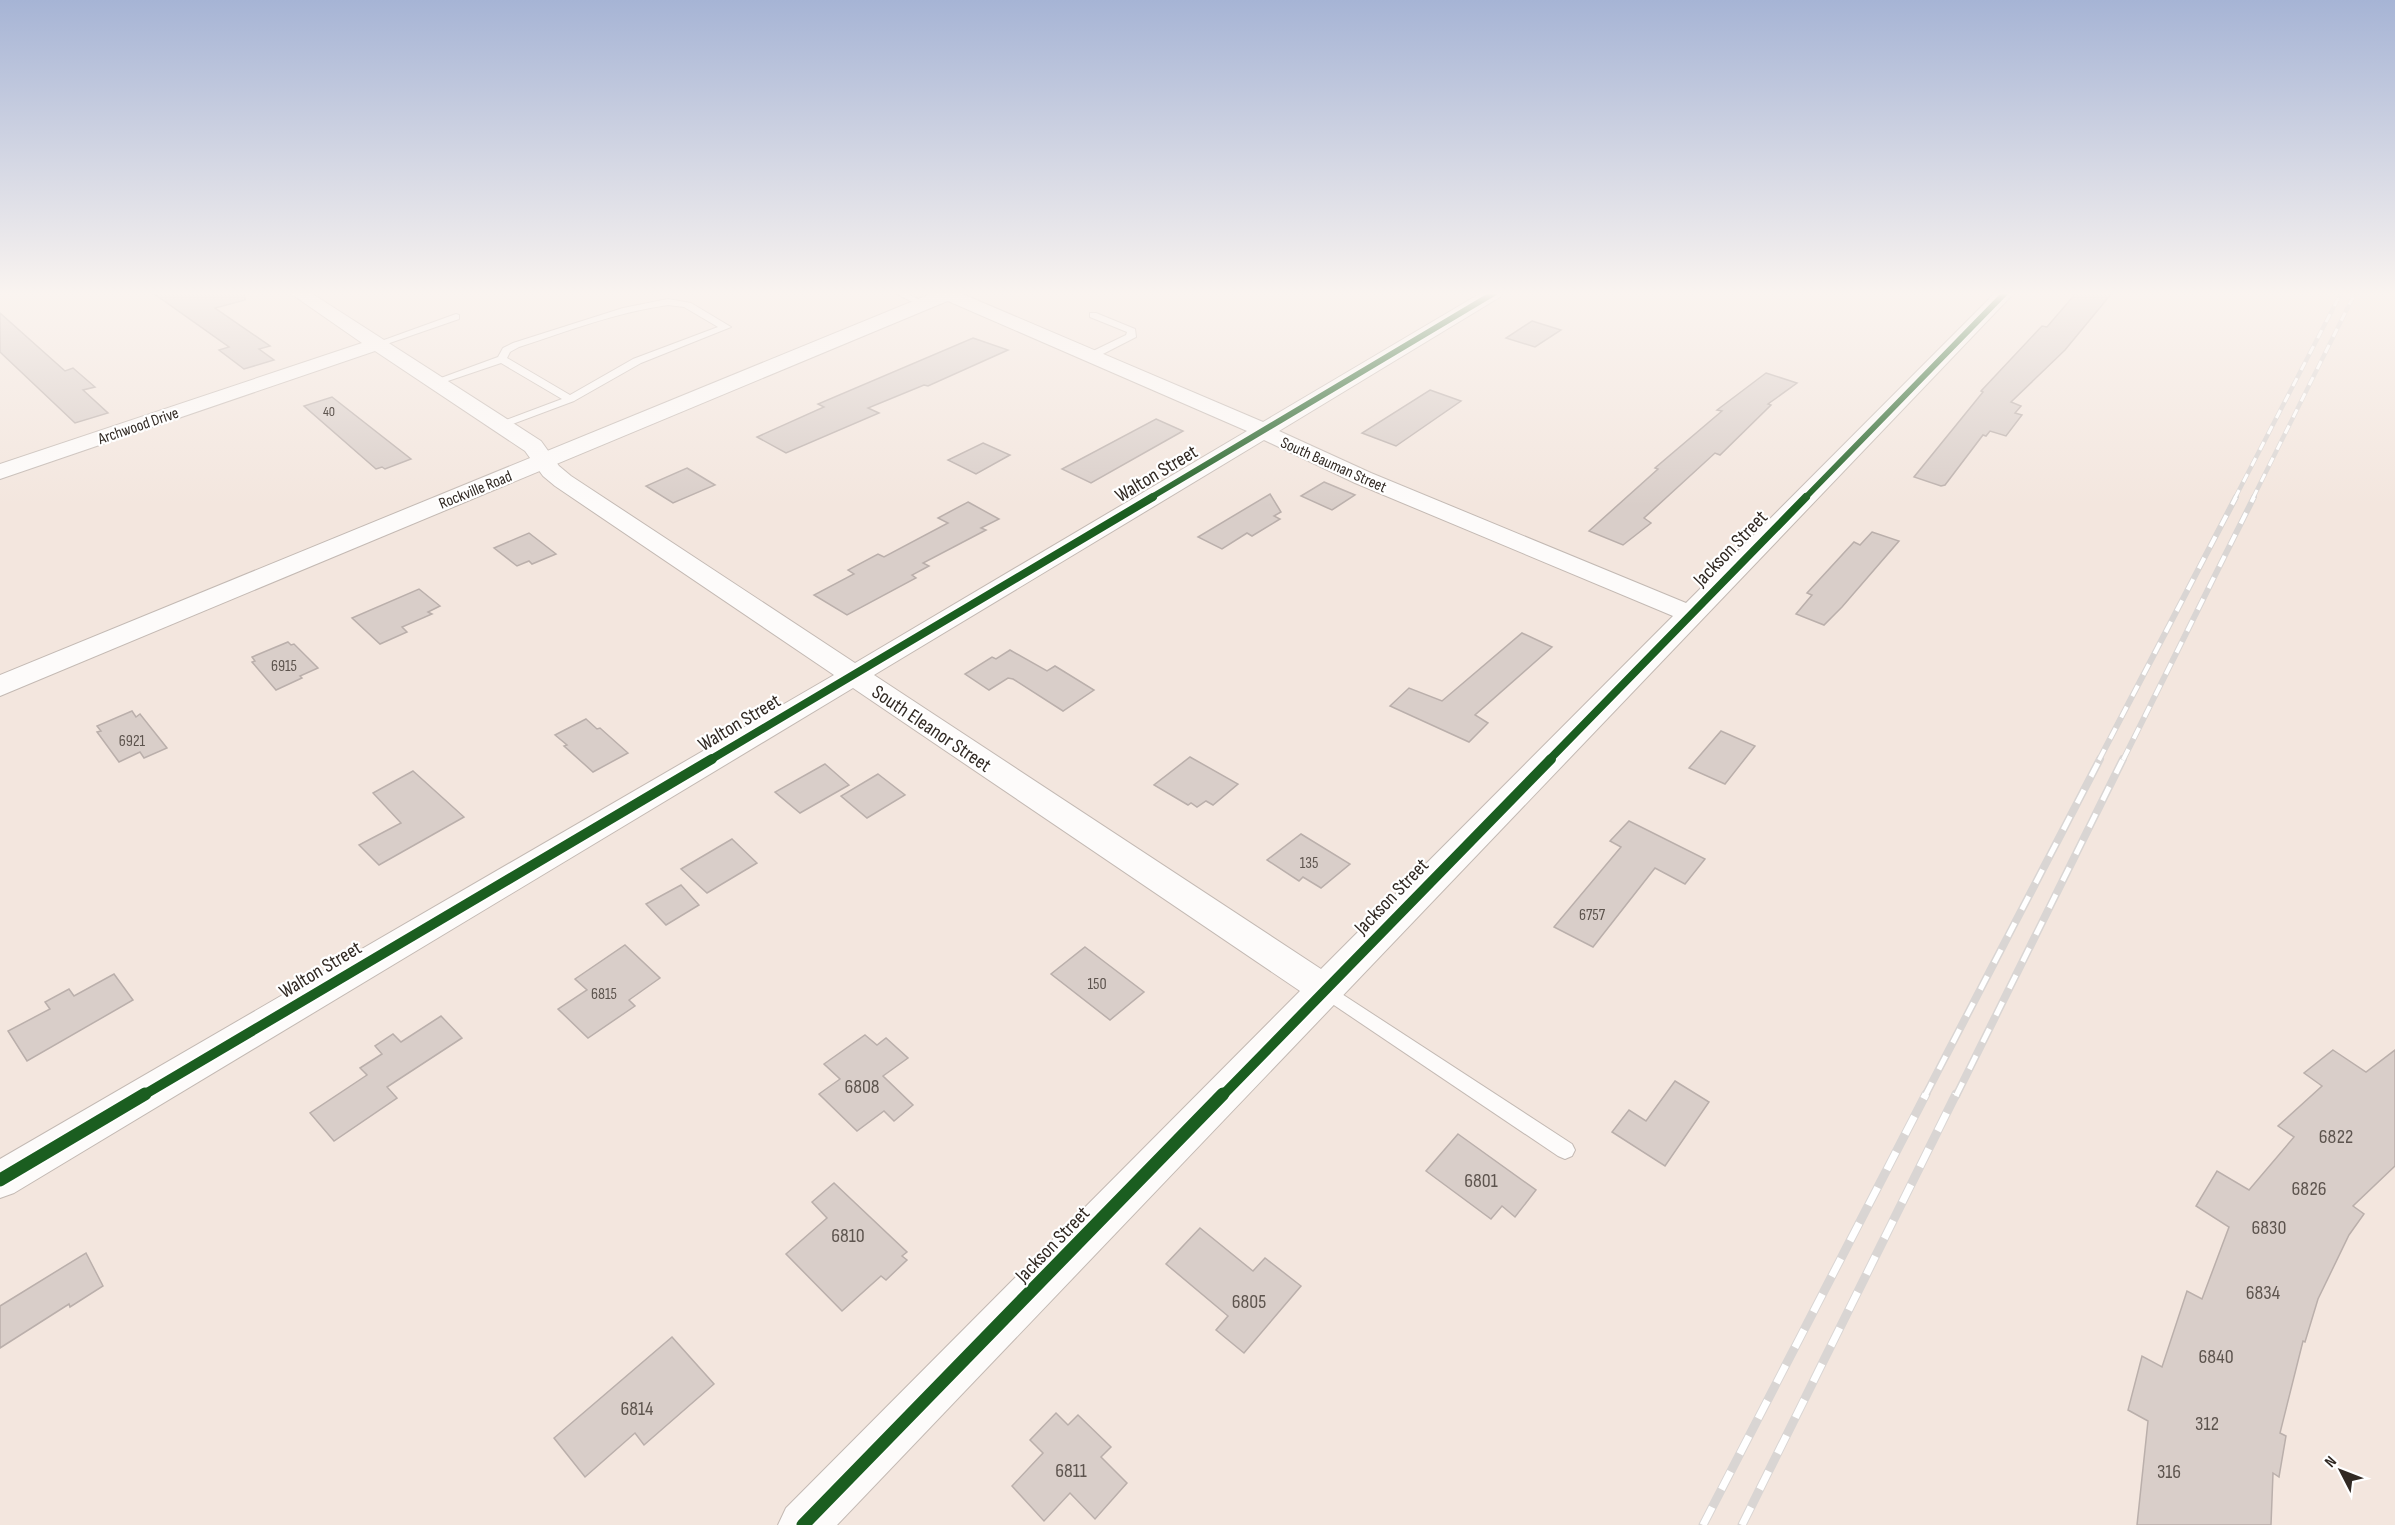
<svg xmlns="http://www.w3.org/2000/svg" width="2395" height="1525" viewBox="0 0 2395 1525" font-family="'Sofia Sans Condensed',sans-serif">
<rect width="100%" height="100%" fill="#f3e6de"/>
<!-- building -->
<g fill="#d9cec9" stroke="#baafab" stroke-width="1.5">
<polygon points="153,293 244,293 245,300 215,308 270,346 259,349 274,360 244,369 219,350 229,347"/>
<polygon points="2076,293 2112,293 2065,350 2011,402 2021,406 2015,413 2022,415 2006,436 1990,431 1986,436 1983,435 1945,485 1941,486 1914,477 1983,392 1981,391 2042,326 2047,327"/>
<polygon points="0,313 65,371 73,368 95,387 83,390 108,413 75,423 0,352"/>
<polygon points="1532,321 1561,330 1535,347 1506,338"/>
<polygon points="973,338 1008,350 928,386 924,385 868,408 879,413 786,453 757,437 824,407 818,404"/>
<polygon points="1766,373 1797,383 1768,404 1771,405 1720,455 1715,453 1644,518 1651,523 1623,545 1589,531 1658,469 1655,468 1722,411 1717,410"/>
<polygon points="1430,390 1461,401 1396,446 1362,433"/>
<polygon points="332,397 411,459 385,469 382,467 376,469 304,406"/>
<polygon points="1156,419 1183,431 1091,483 1062,469"/>
<polygon points="983,443 1010,455 976,474 948,460"/>
<polygon points="687,468 715,485 673,503 646,486"/>
<polygon points="1324,482 1355,495 1332,510 1301,496"/>
<polygon points="1270,494 1281,512 1274,516 1280,519 1252,536 1247,533 1222,549 1198,537"/>
<polygon points="968,502 999,519 981,528 986,530 923,563 929,566 912,575 916,578 847,615 814,595 854,574 848,570 878,554 884,557 948,523 938,518"/>
<polygon points="1872,532 1899,541 1842,607 1824,625 1796,614 1812,595 1807,593 1854,542 1860,545"/>
<polygon points="529,533 556,554 532,564 529,561 517,566 494,548"/>
<polygon points="419,589 440,606 428,612 432,614 402,627 407,632 380,644 352,618"/>
<polygon points="1522,633 1552,647 1475,715 1488,723 1469,742 1390,706 1409,688 1442,701"/>
<polygon points="288,642 291,645 294,644 318,668 300,676 302,678 276,690 252,662 255,661 252,657"/>
<polygon points="1010,650 1047,671 1055,666 1094,690 1063,711 1013,679 1008,678 989,690 965,674 992,657 996,659"/>
<polygon points="132,711 136,717 140,714 167,748 144,758 140,752 119,762 97,732 101,731 97,726"/>
<polygon points="586,719 597,729 600,728 628,753 593,772 564,746 567,745 555,735"/>
<polygon points="1721,731 1755,746 1725,784 1689,768"/>
<polygon points="1190,757 1238,784 1213,805 1206,801 1197,807 1191,803 1188,805 1154,785"/>
<polygon points="825,764 849,785 800,813 775,792"/>
<polygon points="413,771 464,817 379,865 359,845 401,823 373,793"/>
<polygon points="878,774 905,795 867,818 841,796"/>
<polygon points="1629,821 1705,859 1685,884 1655,868 1593,947 1554,927 1621,847 1610,841"/>
<polygon points="1301,834 1350,864 1321,888 1303,877 1299,881 1267,860"/>
<polygon points="732,839 757,863 707,893 681,869"/>
<polygon points="681,885 699,905 666,925 646,904"/>
<polygon points="625,945 660,978 629,1000 635,1006 588,1038 558,1009 587,990 575,979"/>
<polygon points="1085,947 1144,992 1110,1020 1051,974"/>
<polygon points="114,974 133,1000 27,1061 8,1031 50,1009 45,1002 69,989 74,996"/>
<polygon points="441,1016 462,1038 387,1087 397,1098 334,1141 310,1113 367,1075 360,1068 382,1054 375,1046 393,1034 401,1042"/>
<polygon points="865,1035 877,1045 886,1038 908,1058 883,1076 913,1105 894,1121 884,1111 857,1131 819,1094 840,1079 824,1064"/>
<polygon points="2333,1050 2366,1072 2395,1050 2395,1166 2353,1206 2364,1214 2349,1235 2318,1299 2305,1342 2303,1341 2280,1433 2286,1436 2279,1477 2273,1473 2271,1525 2137,1525 2148,1421 2128,1410 2142,1356 2162,1367 2187,1291 2202,1299 2229,1227 2196,1206 2217,1171 2249,1190 2294,1137 2278,1126 2322,1086 2304,1073"/>
<polygon points="1675,1081 1709,1102 1665,1166 1612,1132 1629,1110 1646,1121"/>
<polygon points="1458,1134 1536,1190 1515,1217 1502,1206 1491,1219 1426,1171"/>
<polygon points="834,1183 907,1252 902,1256 907,1260 886,1280 881,1276 842,1311 786,1254 827,1218 812,1202"/>
<polygon points="1200,1228 1253,1271 1265,1258 1301,1286 1244,1353 1216,1330 1228,1316 1166,1264"/>
<polygon points="86,1253 103,1286 70,1307 69,1304 0,1348 0,1306"/>
<polygon points="672,1337 714,1384 644,1445 635,1433 585,1477 554,1438"/>
<polygon points="1056,1413 1068,1425 1078,1415 1111,1447 1101,1457 1127,1483 1095,1519 1070,1493 1044,1521 1012,1486 1043,1453 1030,1440"/>
</g>
<g fill="none" stroke-linecap="round" stroke-linejoin="round">
<defs>
<g id="lane">
<polygon points="895,293 906,293 928,304 920,306"/>
<path d="M668,299l23,4 40,24 -90,36 -67,38 -72,27 -5,-3 1,-2 64,-24 -61,-36 -62,21 -9,-2 68,-25 5,-9 10,-5 110,-35zM668,305l16,2 34,20 -85,32 -63,36 -63,-37 3,-6 9,-5c49,-16 98,-35 149,-42z"/>
<polygon points="1090,313 1096,313 1135,329 1136,337 1097,357 1089,357 1089,353 1126,335 1127,332 1090,317"/>
<polygon points="456,314 459,315 459,319 381,346 373,344"/>
<polygon points="1325,983 1572,1144 1575,1150 1572,1156 1565,1159 1558,1156 1319,995 1316,990 1319,985"/>
</g>
<path id="street" d="M290,293h21l230,148 18,25 12,10 284,187 392,-232 -306,-133 -2,-5h21l303,129 218,-129h22l-3,4 -221,134 92,42 315,130 309,-310h19l-1177,1232h-59l8,-17 514,-517 -447,-303 -839,505 -14,5v-39l834,-484 -279,-189 -12,-10 -18,-25 -150,-100 -375,128v-15l362,-121zM1264,440l91,43 318,133 -352,353 -447,-294z"/>
<polygon id="primary" points="933,293 960,293 957,297 0,696 0,675"/>
</defs>
<!-- lane casing -->
<use href="#lane" stroke="#c3b9b3" stroke-width="2"/>
<!-- street casing -->
<use href="#street" stroke="#c3b9b3" stroke-width="2"/>
<!-- primary casing -->
<use href="#primary" stroke="#c3b9b3" stroke-width="2"/>
<!-- lane -->
<use href="#lane" fill="#fdfbfa" fill-rule="evenodd"/>
<!-- street -->
<use href="#street" fill="#fdfbfa" fill-rule="evenodd"/>
<!-- primary -->
<use href="#primary" fill="#fdfbfa" fill-rule="evenodd"/>
<defs>
<g id="rail-far3">
<polyline points="2235,498 2341,293"/>
<polyline points="2253,498 2355,293"/>
</g>
<g id="rail-far2">
<polyline points="2099,760 2236,497"/>
<polyline points="2123,760 2254,497"/>
</g>
<g id="rail-far1">
<polyline points="1925,1096 2100,759"/>
<polyline points="1956,1096 2123,759"/>
</g>
<g id="rail">
<polyline points="1703,1525 1926,1094"/>
<polyline points="1742,1525 1956,1094"/>
</g>
</defs>
<!-- rail-far3 casing -->
<use href="#rail-far3" stroke="#d9d5d3" stroke-width="4.5"/>
<!-- rail-far2 casing -->
<use href="#rail-far2" stroke="#d9d5d3" stroke-width="6"/>
<!-- rail-far1 casing -->
<use href="#rail-far1" stroke="#d9d5d3" stroke-width="8"/>
<!-- rail casing -->
<use href="#rail" stroke="#d9d5d3" stroke-width="9"/>
<!-- rail-far3 -->
<use href="#rail-far3" stroke="#fff" stroke-width="3" stroke-dasharray="9" stroke-linecap="butt"/>
<!-- rail-far2 -->
<use href="#rail-far2" stroke="#fff" stroke-width="4" stroke-dasharray="12" stroke-linecap="butt"/>
<!-- rail-far1 -->
<use href="#rail-far1" stroke="#fff" stroke-width="5" stroke-dasharray="15" stroke-linecap="butt"/>
<!-- rail -->
<use href="#rail" stroke="#fff" stroke-width="7" stroke-dasharray="20" stroke-linecap="butt"/>
<defs>
<g id="cycleway-far3">
<polyline points="1150,498 1494,293"/>
<polyline points="1805,498 2005,293"/>
</g>
<g id="cycleway-far2">
<polyline points="710,760 1153,497"/>
<polyline points="1549,760 1806,497"/>
</g>
<g id="cycleway-far1">
<polyline points="142,1096 712,759"/>
<polyline points="1222,1096 1551,759"/>
</g>
<g id="cycleway">
<polyline points="0,1180 145,1094"/>
<polyline points="803,1525 1223,1094"/>
</g>
</defs>
<!-- cycleway-far3 casing -->
<use href="#cycleway-far3" stroke="#fff" stroke-width="8"/>
<!-- cycleway-far2 casing -->
<use href="#cycleway-far2" stroke="#fff" stroke-width="11"/>
<!-- cycleway-far1 casing -->
<use href="#cycleway-far1" stroke="#fff" stroke-width="14"/>
<!-- cycleway casing -->
<use href="#cycleway" stroke="#fff" stroke-width="16"/>
<!-- cycleway-far3 -->
<use href="#cycleway-far3" stroke="#1b5e20" stroke-width="6"/>
<!-- cycleway-far2 -->
<use href="#cycleway-far2" stroke="#1b5e20" stroke-width="8"/>
<!-- cycleway-far1 -->
<use href="#cycleway-far1" stroke="#1b5e20" stroke-width="10"/>
<!-- cycleway -->
<use href="#cycleway" stroke="#1b5e20" stroke-width="13"/>
</g>
<!-- sky -->
<linearGradient id="sky" x2="0" y2="1"><stop stop-color="#a6b4d5"/><stop offset="0.58" stop-color="#faf4f0"/><stop offset="1" stop-color="#faf4f0" stop-opacity="0"/></linearGradient>
<rect width="2395" height="506" fill="url(#sky)"/>
<g text-anchor="middle" stroke-width="4.5" stroke-linejoin="round" paint-order="stroke">
<!-- far-number labels -->
<g font-size="14" fill="#5d544e">
<text x="329" y="416">40</text>
</g>
<!-- far-street labels -->
<g font-size="16" fill="#312923" stroke="#fff">
<text transform="translate(138 425) rotate(-19)" y="6">Archwood Drive</text>
<text transform="translate(1334 464) rotate(24)" y="6">South Bauman Street</text>
<text transform="translate(475 489) rotate(-22)" y="6">Rockville Road</text>
</g>
<!-- number labels -->
<g font-size="16" fill="#5d544e">
<text x="284" y="671">6915</text>
<text x="132" y="746">6921</text>
<text x="1309" y="868">135</text>
<text x="1592" y="920">6757</text>
<text x="1097" y="989">150</text>
<text x="604" y="999">6815</text>
</g>
<!-- street labels -->
<g font-size="20" fill="#312923" stroke="#fff">
<text transform="translate(1156 473) rotate(-31)" y="7">Walton Street</text>
<text transform="translate(1730 548) rotate(-46)" y="7">Jackson Street</text>
<text transform="translate(739 722) rotate(-31)" y="7">Walton Street</text>
<text transform="translate(932 728) rotate(34)" y="7">South Eleanor Street</text>
<text transform="translate(1391 896) rotate(-46)" y="7">Jackson Street</text>
<text transform="translate(320 969) rotate(-31)" y="7">Walton Street</text>
<text transform="translate(1052 1244) rotate(-46)" y="7">Jackson Street</text>
</g>
<!-- near-number labels -->
<g font-size="20" fill="#5d544e">
<text x="862" y="1093">6808</text>
<text x="2336" y="1143">6822</text>
<text x="1481" y="1187">6801</text>
<text x="2309" y="1195">6826</text>
<text x="2269" y="1234">6830</text>
<text x="848" y="1242">6810</text>
<text x="2263" y="1299">6834</text>
<text x="1249" y="1308">6805</text>
<text x="2216" y="1363">6840</text>
<text x="637" y="1415">6814</text>
<text x="2207" y="1430">312</text>
<text x="1071" y="1477">6811</text>
<text x="2169" y="1478">316</text>
</g>
</g>
<!-- north arrow -->
<g transform="translate(2341 1471) rotate(312)" stroke="#ffffff" stroke-width="4.5" paint-order="stroke">
<path d="M0-4.5L10 22L0 15L-10 22Z" fill="#312923"/>
<text y="-9" font-size="16" font-weight="bold" text-anchor="middle" fill="#312923">N</text>
</g>
</svg>
